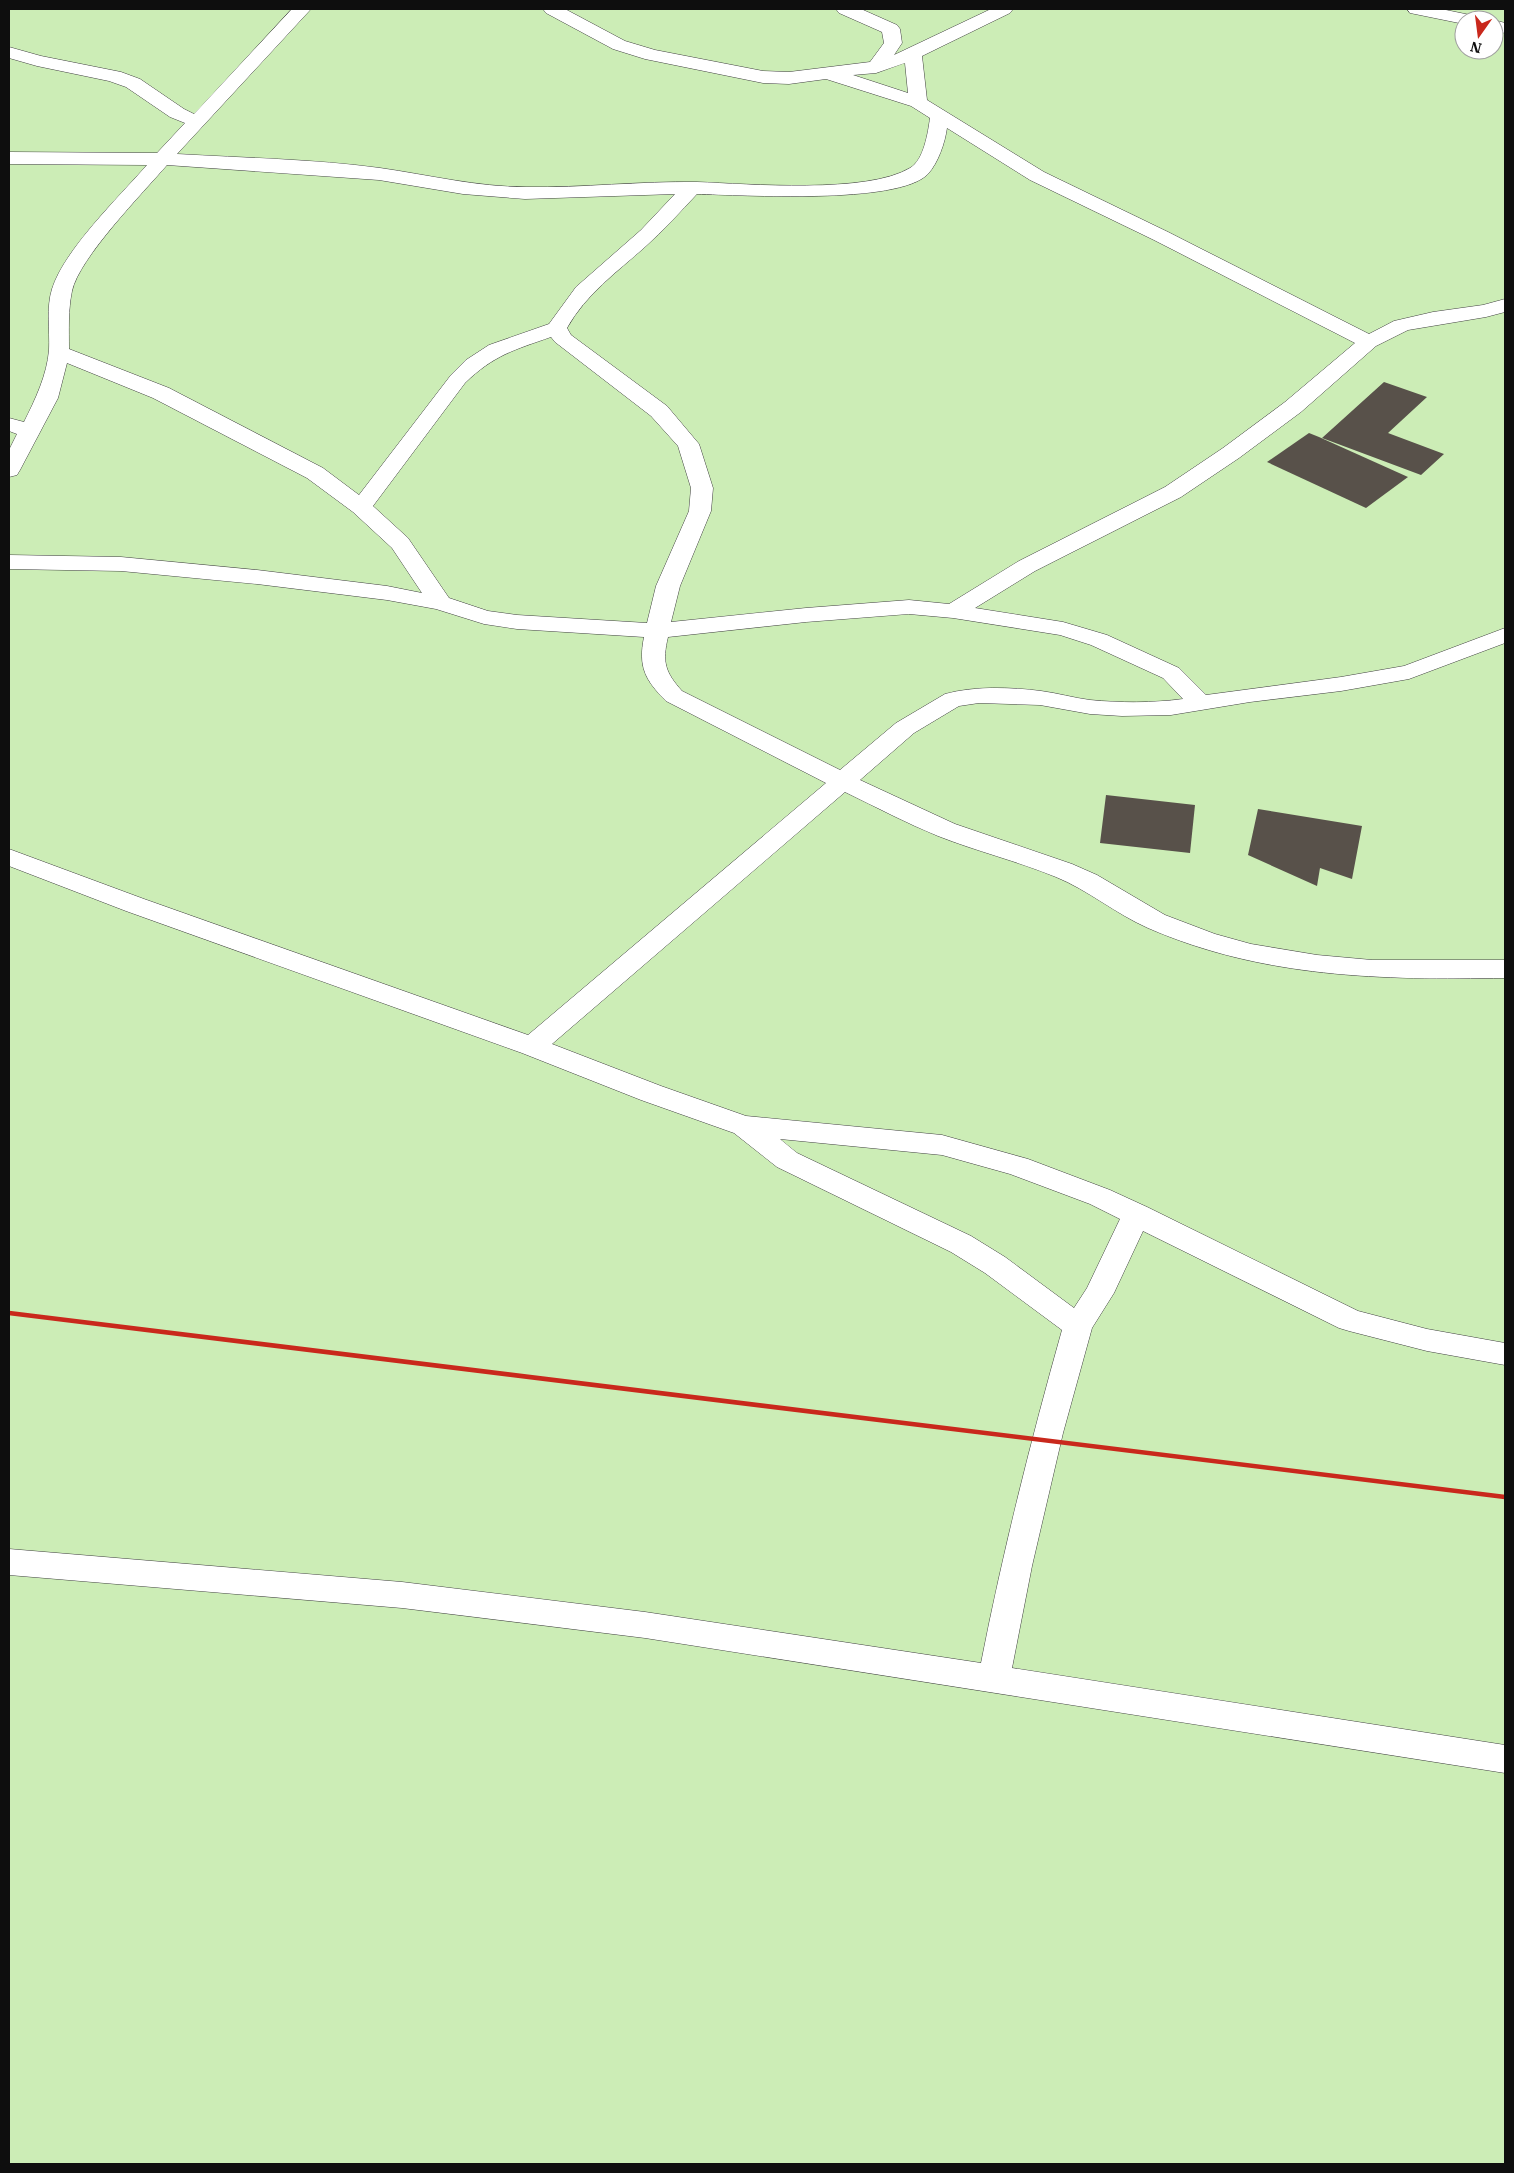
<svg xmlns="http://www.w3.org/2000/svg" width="1514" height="2173" viewBox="0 0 1514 2173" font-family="'IBM Plex Serif',serif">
<rect width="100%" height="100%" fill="#fffef0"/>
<!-- green -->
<path fill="#ccedb6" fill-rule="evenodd" d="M9,9h1496v2155h-1496zM1464,20h30v30h-30z"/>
<!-- building -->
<g fill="#58514a">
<polygon points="1384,382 1427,397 1388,433 1444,454 1421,475 1322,438"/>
<polygon points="1309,433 1319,437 1408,477 1366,508 1267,462"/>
<polygon points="1106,795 1195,805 1190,853 1100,843"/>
<polygon points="1258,809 1362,826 1352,879 1320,868 1317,886 1248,855"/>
</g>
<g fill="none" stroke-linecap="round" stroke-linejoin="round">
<defs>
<g id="minor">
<path d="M292,9h19l-134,145c67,4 136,5 203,14 49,7 97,19 146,19 57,1 114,-6 171,-5 52,2 170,12 213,-14 14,-8 18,-36 20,-50l-19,-12 -85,-27 -37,5 -26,-1 -118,-24 -32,-10 -67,-36 -3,-4h22l60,32 30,9 108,21 26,1 81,-10 14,-19 -2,-11 -43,-19 -3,-4h25l36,16 3,4 2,14 -8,12 97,-46h22l-3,4 -88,43 5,44 117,72 124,60 201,102 25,-13 39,-9 50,-7 22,-6v13l-19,5 -78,13 -32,16 -75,66 -62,46 -58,39 -146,74 -60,37 88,14 44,13 72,33 27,27 135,-18 63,-11 101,-38v15l-96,36 -68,12 -91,11 -79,13 -49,1 -32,-2 -50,-9 -61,-2 -20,3 -45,27 -54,47 95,44 117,40 25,11 68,40 50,19 36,10 66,11 55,5h133v18c-123,2 -242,0 -357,-50 -32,-14 -60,-38 -92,-51 -39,-16 -80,-26 -118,-41 -32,-13 -62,-29 -93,-44l-293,252 109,42 85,30 196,19 86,24 82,31 37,17 211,104 69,18 78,14v22l-78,-14 -78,-20 -10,-3 -196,-97 -29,62 -22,35 -29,105 -31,133 -20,102 493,77v28l-860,-135 -243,-30 -393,-33v-26l393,33 243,30 336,51c22,-112 50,-223 81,-333l-77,-57 -34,-21 -174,-85 -43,-34 -93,-33 -119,-47 -396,-142 -117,-45v-17l135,50 384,136 298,-252 -160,-82c-21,-21 -28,-34 -22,-64l-127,-8 -33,-5 -48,-15 -49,-9 -130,-16 -136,-13 -112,-2v-14l112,2 136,13 130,16 35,7 -30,-45 -39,-36 -46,-34 -154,-80 -86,-35 -9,35 -38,72 -3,5 -8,2v-27l8,-16 -8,-3v-13l15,4c11,-22 23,-47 25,-72 1,-20 -3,-42 3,-61 12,-39 67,-92 95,-124l-138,-1v-12l148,1 28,-30 -15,-6 -44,-30 -17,-6 -72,-15 -28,-8v-11l32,9 80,16 19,7 44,30 10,5zM905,63l3,30 -55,-18 23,-2zM947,128l83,52 124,60 201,103 -70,59 -62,46 -58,39 -146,74 -70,43 -40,-4 -103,8 -135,14 9,-36 31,-75 2,-23 -14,-44 -32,-38 -96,-71 -4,-7c19,-34 50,-56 78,-81 19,-17 35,-35 52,-53 45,1 201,11 231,-20 10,-11 17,-31 19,-46zM167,165l212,15 84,14 62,5 150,-5 -34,36 -65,57 -27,37 -60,21 -23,15 -15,15 -92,120 -36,-27 -154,-80 -100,-39c0,-19 -1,-39 3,-58 7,-33 71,-98 95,-126zM551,337l4,5 96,74 27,30 13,42 -2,23 -33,75 -9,37 -130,-8 -29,-4 -39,-13 -41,-60 -35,-32 92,-123c29,-28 49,-33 86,-46zM909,614l44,4 107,17 31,10 72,33 20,21c-30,4 -63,4 -93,1 -16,-2 -33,-7 -49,-9 -31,-4 -67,-5 -96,3l-49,29 -56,47 -158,-79c-17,-19 -20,-29 -14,-54l138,-15zM780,1139l162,16 68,19 80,30 30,15 -33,69 -13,20 -69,-51 -34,-21 -174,-83z"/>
<polygon points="1407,9 1441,9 1475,16 1478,20 1464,20 1464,24 1410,13"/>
<polygon points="1492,20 1494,20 1505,23 1505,33 1494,31 1494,20"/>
</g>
</defs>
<!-- minor casing -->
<use href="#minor" stroke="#414141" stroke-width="1"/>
<!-- minor -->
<use href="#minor" fill="#fff" fill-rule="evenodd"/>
<!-- rail -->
<polyline stroke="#c9281c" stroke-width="4.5" points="9,1313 1505,1497"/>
</g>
<!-- border -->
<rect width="1514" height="2173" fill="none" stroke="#0e0e0e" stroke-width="20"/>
<!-- north arrow -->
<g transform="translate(1479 35) rotate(194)"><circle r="24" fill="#ffffff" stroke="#9f9f9f"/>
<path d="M0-4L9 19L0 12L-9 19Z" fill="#c9281c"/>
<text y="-8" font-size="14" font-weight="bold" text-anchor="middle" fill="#0e0e0e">N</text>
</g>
</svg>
